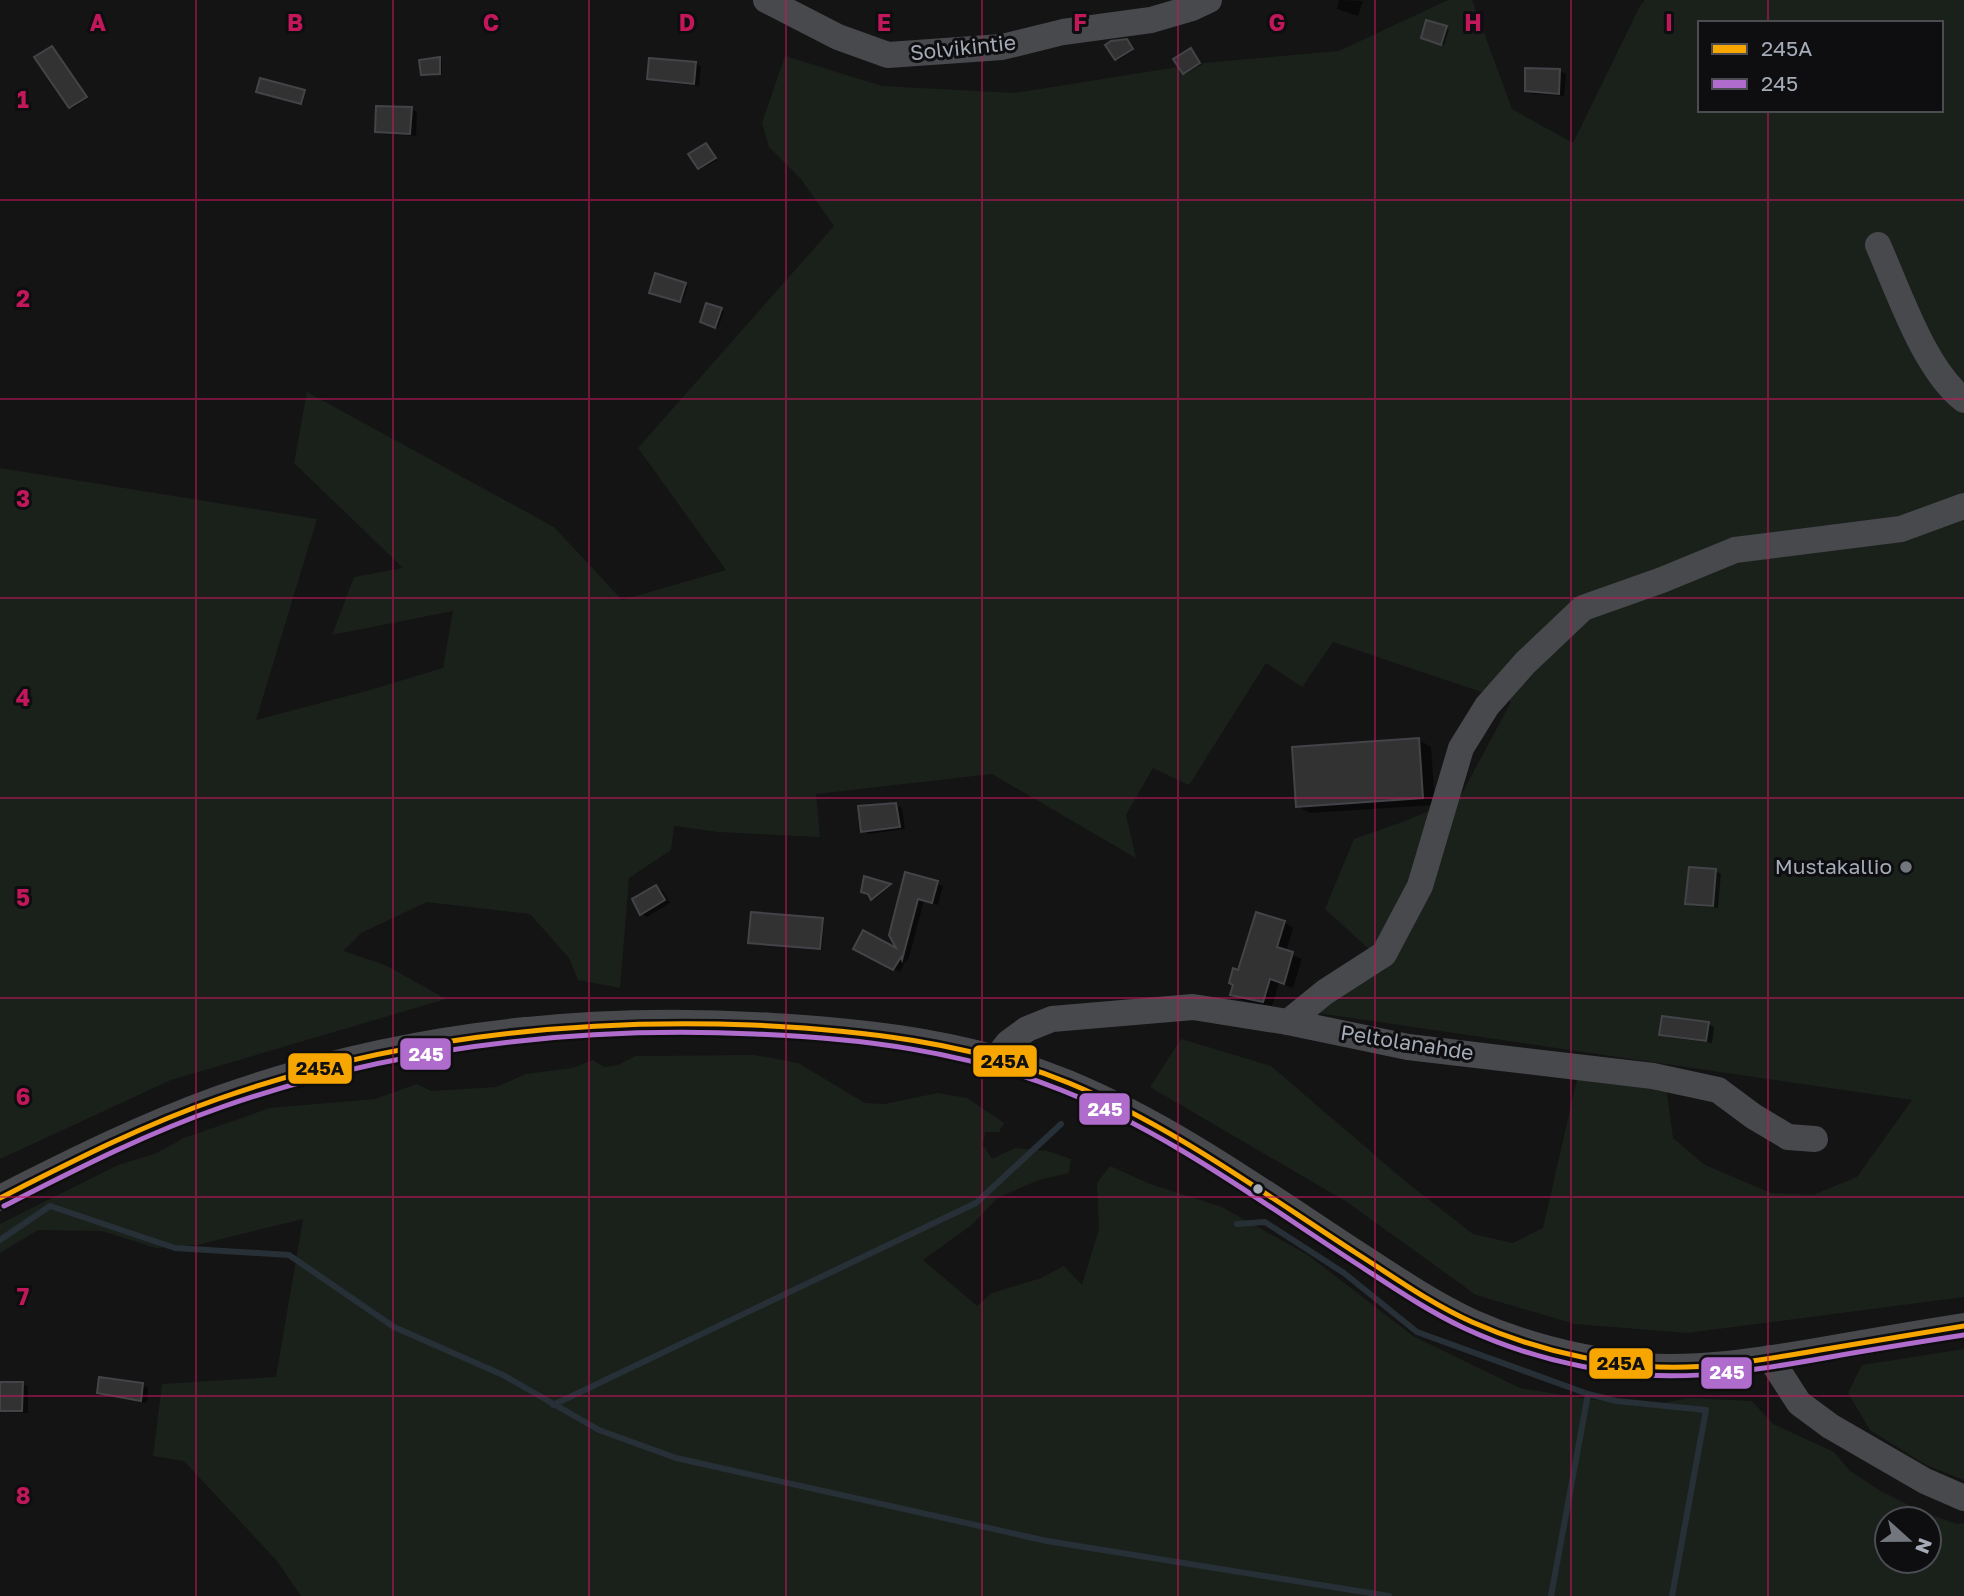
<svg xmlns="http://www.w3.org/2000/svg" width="1964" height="1596" viewBox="0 0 1964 1596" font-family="'Golos Text',sans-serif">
<rect width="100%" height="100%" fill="#141414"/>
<!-- green -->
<g fill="#1a211b" fill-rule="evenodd">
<path d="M1448,0h24l40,109 61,34 67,-137 5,-6h319v1297l-277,36 -112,-9 -99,-29 -129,-93 -197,-115 31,-48 90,27 134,115 68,53 40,9 30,-15 34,-149 89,7 7,52 32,27 66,28 42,2 44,-18 55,-77 -622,-91 80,-59 -45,-41 29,-70 54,-19 52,-23 51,-95 -178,-60 -31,45 -36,-24 -77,122 -36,-17 -27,47 10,43 -144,-84 -176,20 4,43 -102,-5 -44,-6 -3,24 -42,28 -9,110 -42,-8 -9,-22 -39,-44 -103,-12 -66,31 -18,18 42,14 61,34 -275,81 -171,79v-691l317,51 -61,201 114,-30 73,-22 10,-57 -121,24 22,-58 49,-9 -109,-105 13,-71 247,135 68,73 104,-30 -88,-122 196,-222 -33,-47 -32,-32 -7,-24 23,-67 97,30 133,7 188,-30 136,-12zM1700,23h241v87h-241z"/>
<path d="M755,1055l43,8 67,40 19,1 54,-11 29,5 37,25 -5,9h-14l-2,13 9,14 23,-11 32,3 24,8 -2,14 -30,7 -42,18 -24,26 -50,36 54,46 15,-13 49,-15 23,-12 18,19 17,-56 -2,-46 13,-17 40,18 72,23 86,48 105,81 107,52 121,19 48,-9 63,3 21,23 61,28 16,19 29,19 41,21 37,13 7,-1v73h-1663l-24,-35 -93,-100 -31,-5 9,-72 114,-7 27,-158 -106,26 -41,3 -54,-17 -64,-1 -38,23v-29l118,-59 39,-12 27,-15 86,-30 105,-9 42,-15 14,7 65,-4 30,-13 46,-6 21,-8 11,7 14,-2 17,-9zM1887,1519h42v42h-42z"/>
<polygon points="1964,1349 1964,1480 1926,1465 1870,1430 1848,1393 1862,1365"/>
</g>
<!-- shadow -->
<g fill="#0007">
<polygon points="1339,0 1363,1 1358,16 1337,9"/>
<polygon points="1427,23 1449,29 1444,45 1425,39"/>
<polygon points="1127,41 1134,50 1119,60 1116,59"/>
<polygon points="54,49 88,98 73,108 70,107"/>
<polygon points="1191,50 1202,64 1186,74 1184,73"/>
<polygon points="440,59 442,60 442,74 422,74"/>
<polygon points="696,63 701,67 699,86 654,81 648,78"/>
<polygon points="1527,70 1560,71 1566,74 1564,96 1532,94 1527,90"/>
<polygon points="304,91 306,92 303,104 260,92"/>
<polygon points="411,109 417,112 416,136 382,134 377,131"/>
<polygon points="706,145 717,160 701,169 699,168"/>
<polygon points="657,275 688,286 682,302 654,293"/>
<polygon points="721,310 724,311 718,328 704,323"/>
<polygon points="1419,740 1431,747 1435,805 1310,813 1298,806"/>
<polygon points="896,805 902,808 905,829 869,834 863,831"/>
<polygon points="1716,871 1721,874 1718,908 1692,906 1686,903"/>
<polygon points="906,875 943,886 938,905 924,901 908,961 906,960 900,972 856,948 901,952"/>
<polygon points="865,879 891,886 874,900 870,894"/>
<polygon points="656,887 662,890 670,903 647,917 642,914"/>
<polygon points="822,920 824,921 822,949 752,943"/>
<polygon points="1284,922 1293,928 1286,952 1302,959 1293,988 1279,983 1272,1006 1241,1000 1232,994 1239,972"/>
<polygon points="1708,1024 1714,1027 1712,1043 1667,1037 1661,1034"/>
<polygon points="0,1384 22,1384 28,1387 28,1413 0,1412"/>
<polygon points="142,1385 148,1388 147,1403 105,1395 99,1392"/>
</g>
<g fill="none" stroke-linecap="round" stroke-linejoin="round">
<!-- stream -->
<g stroke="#273037" stroke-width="6">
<polyline points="1237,1224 1265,1222 1344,1273 1417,1332 1588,1394 1616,1401 1706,1410 1672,1596"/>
<polyline points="0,1240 50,1206 175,1248 289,1255 394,1327 503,1375 599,1430 676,1458 1047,1541 1389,1596"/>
<polyline points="553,1405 976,1203 1061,1124"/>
<polyline points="1551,1596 1588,1394"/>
</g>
</g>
<!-- building -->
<g fill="#323233" stroke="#424448" stroke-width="2">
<polygon points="1426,20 1447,26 1441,45 1421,38"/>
<polygon points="1127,39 1133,49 1115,60 1105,45 1111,41"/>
<polygon points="52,46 87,97 69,108 34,57"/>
<polygon points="1191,48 1200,63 1183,74 1173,59"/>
<polygon points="440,57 440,74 421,75 419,60"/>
<polygon points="649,58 696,62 694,84 647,79"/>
<polygon points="1525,68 1560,69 1559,94 1525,91"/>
<polygon points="260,78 305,90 301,104 256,92"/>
<polygon points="376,106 412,107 410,134 375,132"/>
<polygon points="706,143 716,158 698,169 688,154"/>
<polygon points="655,273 686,283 680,302 649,293"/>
<polygon points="706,303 722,308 715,328 700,322"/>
<polygon points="1419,738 1423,798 1296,807 1292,747"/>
<polygon points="896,803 900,827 861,832 858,806"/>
<polygon points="1689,867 1716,869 1713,906 1685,904"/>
<polygon points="905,872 938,881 932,903 918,899 902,960 901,957 893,970 853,949 863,930 896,948 889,935"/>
<polygon points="864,876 891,884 871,900 868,894 861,892"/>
<polygon points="656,885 665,900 640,915 632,899"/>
<polygon points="751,912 823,918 820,949 748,943"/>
<polygon points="1256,912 1285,921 1277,947 1293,952 1284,984 1270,979 1263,1002 1230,995 1233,985 1229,983 1233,968 1238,970"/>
<polygon points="1662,1016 1709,1022 1706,1041 1659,1035"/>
<polygon points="99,1377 143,1383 141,1401 97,1393"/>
<polygon points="0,1382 23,1382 22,1411 0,1411"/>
</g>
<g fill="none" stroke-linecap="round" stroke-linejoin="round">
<!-- minor -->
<g stroke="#48494d" stroke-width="26">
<polyline points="766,0 838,37 888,55 1002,47 1063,32 1151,20 1192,8 1209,0"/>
<path d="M1878,245c21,47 46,124 86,155"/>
<polyline points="1288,1022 1325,992 1384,954 1420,886 1461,748 1487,706 1525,663 1583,608 1662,580 1735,550 1901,529 1964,506"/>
<polyline points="997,1057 1008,1043 1027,1029 1052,1019 1193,1007 1288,1022 1408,1047 1653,1076 1718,1090 1753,1116 1788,1137 1815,1139"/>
<path d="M0,1198c71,-36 143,-72 218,-99 181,-65 365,-85 555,-73 102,6 201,18 295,57 101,42 189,105 279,164 41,26 81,55 125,75 54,24 113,38 171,44 55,4 113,-5 167,-14 51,-9 102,-18 154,-26"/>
<polyline points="1770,1358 1799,1403 1830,1426 1925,1481 1964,1498"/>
</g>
<defs>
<path id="bus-1" d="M0,1198c71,-36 143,-73 218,-99 173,-61 352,-81 534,-74 108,5 217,17 317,58 103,43 194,110 287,170 38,24 75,51 116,69 54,24 113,39 172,44 58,5 118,-6 176,-16 48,-8 96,-16 144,-24"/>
<path id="bus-2" d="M4,1206c71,-36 143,-73 218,-99 172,-60 351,-81 533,-73 104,4 209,17 306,56 106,42 200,112 296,174 34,22 69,46 107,64 56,26 119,42 180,47 62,4 125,-7 186,-18 45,-8 89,-15 134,-22"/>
</defs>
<!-- bus-1 casing -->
<use href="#bus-1" stroke="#0e0e10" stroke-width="10"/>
<!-- bus-2 casing -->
<use href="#bus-2" stroke="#0e0e10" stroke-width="10"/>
<!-- bus-1 -->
<use href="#bus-1" stroke="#f7a600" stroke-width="5"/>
<!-- bus-2 -->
<use href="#bus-2" stroke="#b06ccc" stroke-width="5"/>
</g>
<!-- grid -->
<path fill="none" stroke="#c2185b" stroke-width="2" stroke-opacity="0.55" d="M196,0v1596M393,0v1596M589,0v1596M786,0v1596M982,0v1596M1178,0v1596M1375,0v1596M1571,0v1596M1768,0v23M1768,110v1486M0,200h1964M0,399h1964M0,598h1964M0,798h1964M0,998h1964M0,1197h1964M0,1396h1964"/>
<!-- markers -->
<circle fill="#72767d" stroke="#0e0e10" stroke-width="2.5" cx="1906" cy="867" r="7"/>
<circle fill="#a4aab6" stroke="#0e0e10" stroke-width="2.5" cx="1258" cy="1189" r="6"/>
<g text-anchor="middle" stroke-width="6" stroke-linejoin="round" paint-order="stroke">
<!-- street labels -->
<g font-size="21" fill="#a4aab6" stroke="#0e0e10">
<text transform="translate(963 48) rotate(-6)" y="7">Solvikintie</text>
<text transform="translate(1407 1043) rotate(9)" y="7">Peltolanahde</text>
</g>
<!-- poi labels -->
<g font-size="21" fill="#a4aab6" stroke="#0e0e10" text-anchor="end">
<text x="1892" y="874">Mustakallio</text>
</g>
</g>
<g font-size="23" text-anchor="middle" font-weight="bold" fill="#c2185b" stroke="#0e0e10" stroke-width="6" stroke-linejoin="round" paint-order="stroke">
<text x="98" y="31">A</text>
<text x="295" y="31">B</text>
<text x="491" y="31">C</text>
<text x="687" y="31">D</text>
<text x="884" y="31">E</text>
<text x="1080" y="31">F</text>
<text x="1277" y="31">G</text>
<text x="1473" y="31">H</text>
<text x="1669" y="31">I</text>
<text x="23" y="108">1</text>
<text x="23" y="307">2</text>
<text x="23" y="507">3</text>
<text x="23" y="706">4</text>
<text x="23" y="906">5</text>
<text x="23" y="1105">6</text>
<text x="23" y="1305">7</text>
<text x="23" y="1504">8</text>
</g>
<g stroke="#0e0e10" stroke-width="2.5">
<rect x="399" y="1037" width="53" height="34" rx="7" fill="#b06ccc"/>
<rect x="972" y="1044" width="66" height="34" rx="7" fill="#f7a600"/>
<rect x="287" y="1052" width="66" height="33" rx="7" fill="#f7a600"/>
<rect x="1078" y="1092" width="53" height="34" rx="7" fill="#b06ccc"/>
<rect x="1588" y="1347" width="66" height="33" rx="7" fill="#f7a600"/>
<rect x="1700" y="1356" width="53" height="34" rx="7" fill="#b06ccc"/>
</g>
<g font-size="19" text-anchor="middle" font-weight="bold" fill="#fff">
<text x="426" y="1061">245</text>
<text x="1105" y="1116">245</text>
<text x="1727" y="1379">245</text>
</g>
<g font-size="19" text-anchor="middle" font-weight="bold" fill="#111">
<text x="1005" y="1068">245A</text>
<text x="320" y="1075">245A</text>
<text x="1621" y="1370">245A</text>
</g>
<!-- legend -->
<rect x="1698" y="21" width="245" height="91" fill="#0e0e10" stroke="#4a4c52" stroke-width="2"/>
<rect x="1712" y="44" width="35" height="10" fill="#f7a600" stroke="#4a4c52" stroke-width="2"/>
<text x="1761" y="56" font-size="21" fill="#a4aab6">245A</text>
<rect x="1712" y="79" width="35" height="10" fill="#b06ccc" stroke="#4a4c52" stroke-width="2"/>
<text x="1761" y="91" font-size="21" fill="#a4aab6">245</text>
<!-- north arrow -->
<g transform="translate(1908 1540) rotate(111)"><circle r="33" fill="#0e0e10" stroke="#4a4c52" stroke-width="2"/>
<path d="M0-5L12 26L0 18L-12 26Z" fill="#72767d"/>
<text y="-10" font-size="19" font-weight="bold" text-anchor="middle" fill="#a4aab6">N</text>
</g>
</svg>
